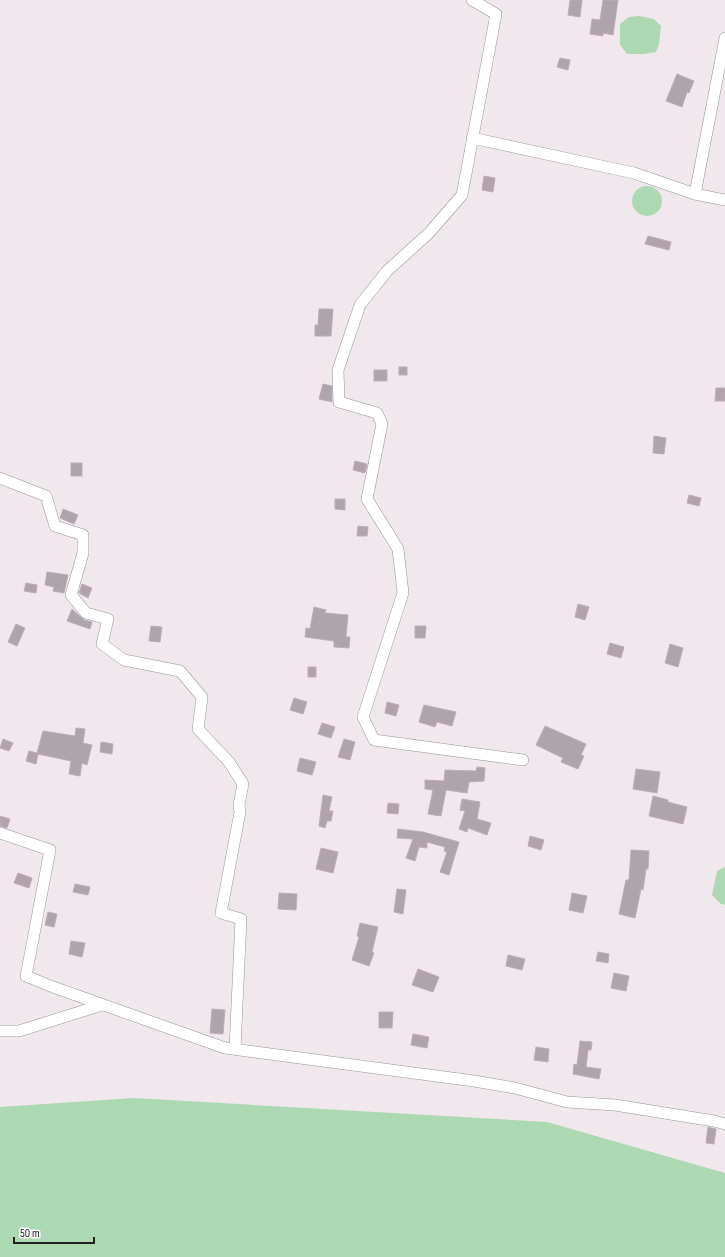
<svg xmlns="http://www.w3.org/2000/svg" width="725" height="1257" viewBox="0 0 725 1257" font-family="'Sofia Sans Condensed',sans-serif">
<rect width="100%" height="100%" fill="#f0e8ec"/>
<!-- water -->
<g fill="#add9b2">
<polygon points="639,16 654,19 661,26 659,44 656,52 644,54 627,54 620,45 620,24 629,17"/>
<circle cx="647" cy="201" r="15"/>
<polygon points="725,867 725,905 721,904 712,895 717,871"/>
<polygon points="134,1098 547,1122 725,1173 725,1257 0,1257 0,1107"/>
</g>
<!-- building -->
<g fill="#aea4ab" stroke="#c0acba">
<polygon points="570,0 582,0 580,17 568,15"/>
<polygon points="603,0 618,0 613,35 603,33 603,36 590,34 592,19 600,20"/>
<polygon points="560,58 570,60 568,70 557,67"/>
<polygon points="677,74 694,81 689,93 687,92 682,107 666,101"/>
<polygon points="484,176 495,178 493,192 482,190"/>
<polygon points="648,236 671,242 669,250 645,244"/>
<polygon points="319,309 333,309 331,336 315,336 315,325 318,325"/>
<rect x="399" y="367" width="8" height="8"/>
<rect x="374" y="370" width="13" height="11"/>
<polygon points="323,384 332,386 332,402 319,399"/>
<polygon points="716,388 725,388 725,401 715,401"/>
<polygon points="654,436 666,438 664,454 653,453"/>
<polygon points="355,461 367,464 365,473 353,470"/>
<rect x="71" y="463" width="11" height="13"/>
<polygon points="689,495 701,498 699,506 687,503"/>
<polygon points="335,499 345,499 345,510 335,509"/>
<polygon points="63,509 78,515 74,524 60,518"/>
<polygon points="358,526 368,527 367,536 357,536"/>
<polygon points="47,572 68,575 64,593 53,591 54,587 45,585"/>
<polygon points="26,583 37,585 36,593 24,591"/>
<polygon points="82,584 92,588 88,598 79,593"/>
<polygon points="578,604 589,607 585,620 575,617"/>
<polygon points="314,607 326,610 325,613 348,615 346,637 350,637 349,648 334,647 334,641 305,637 306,628 310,629"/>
<polygon points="72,609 84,620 92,622 90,629 67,621"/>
<polygon points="16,624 25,628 17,646 8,642"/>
<polygon points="151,626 162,627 160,642 149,641"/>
<polygon points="415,626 426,626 425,638 415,638"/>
<polygon points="610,643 624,647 621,658 607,654"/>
<polygon points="670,644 683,648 678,667 665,663"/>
<rect x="308" y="667" width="8" height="10"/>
<polygon points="294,698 307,702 303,714 290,710"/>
<polygon points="387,702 399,705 396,716 385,713"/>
<polygon points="424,705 456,712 452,726 437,722 435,727 419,722"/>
<polygon points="322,723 335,727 331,738 318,734"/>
<polygon points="545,726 586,744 581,755 584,756 578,769 561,762 563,758 536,745"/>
<polygon points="76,728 85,729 83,743 92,745 87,765 82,763 80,776 69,774 71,761 38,754 36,764 26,761 29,751 37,753 43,731 75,736"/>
<polygon points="3,739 13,743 9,751 0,748"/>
<polygon points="344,739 355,742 350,760 338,757"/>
<polygon points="101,742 113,744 112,754 100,752"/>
<polygon points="300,758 316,762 312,775 297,771"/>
<polygon points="477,767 485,768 484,781 469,782 467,793 446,790 441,816 428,814 433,790 425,789 425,780 444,781 445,770 476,771"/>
<polygon points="636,769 660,772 657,793 633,789"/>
<polygon points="323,795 332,797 329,811 333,811 331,821 327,821 325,828 319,826"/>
<polygon points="653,796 668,800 668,802 687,807 683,824 649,816"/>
<polygon points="462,799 480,802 477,819 491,823 487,835 468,828 467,832 459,829 465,811 460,810"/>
<polygon points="388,803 399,804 398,814 387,813"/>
<polygon points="0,816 10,819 7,828 0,826"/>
<polygon points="398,829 423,832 459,842 449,875 440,872 447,852 444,851 445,847 427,842 427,848 419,847 415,861 406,858 413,839 397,838"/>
<polygon points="530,836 544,840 541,850 528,846"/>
<polygon points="321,848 338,852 333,873 316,869"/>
<polygon points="631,850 649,851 648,869 646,869 643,890 641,889 635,918 619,914 626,880 629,880"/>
<polygon points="18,873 32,878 29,888 14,883"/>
<polygon points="75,884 90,887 88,895 73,892"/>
<polygon points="397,889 406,890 403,914 394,912"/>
<polygon points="279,893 297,894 296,910 278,909"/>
<polygon points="572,893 587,896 583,913 569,910"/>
<polygon points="48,912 57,914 54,927 45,925"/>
<polygon points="360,923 378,927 372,952 374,953 369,966 352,960 359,937 357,936"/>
<polygon points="71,941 85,943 82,957 69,954"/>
<polygon points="598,952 609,954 608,963 596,961"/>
<polygon points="508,955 525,959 522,970 506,966"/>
<polygon points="418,969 439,977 433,992 412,985"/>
<polygon points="614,973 629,976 626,991 611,988"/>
<polygon points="212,1009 225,1010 223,1034 210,1033"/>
<polygon points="379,1012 393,1012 392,1028 379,1028"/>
<polygon points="413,1034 429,1037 427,1048 411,1045"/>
<polygon points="580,1041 592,1042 591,1050 588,1050 586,1067 601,1069 599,1079 573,1074 574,1064 577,1065"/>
<polygon points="536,1047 549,1049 548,1062 534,1060"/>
<polygon points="708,1127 716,1129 714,1144 706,1143"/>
</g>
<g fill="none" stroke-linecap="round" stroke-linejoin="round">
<defs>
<g id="street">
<polyline points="472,0 496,14 462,195 429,233 387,271 360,305 338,370 339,402 377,413 382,424 367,499 398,549 403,593 363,717 374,740 523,760"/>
<polyline points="472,138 634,173 695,194 725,200"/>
<polyline points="695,194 725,38"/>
<polyline points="0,478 46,496 55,526 83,535 83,553 71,595 86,613 108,619 102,644 124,660 180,671 202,697 198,729 229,762 243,784 239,805 240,812 221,913 241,919 235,1049"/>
<polyline points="0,833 50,850 26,976 53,987 225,1048 474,1081 515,1088 567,1102 615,1105 714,1121 725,1124"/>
<polyline points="0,1031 19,1031 102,1005"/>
</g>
</defs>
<!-- street casing -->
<use href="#street" stroke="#959595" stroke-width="12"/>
<!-- street -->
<use href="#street" stroke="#fff" stroke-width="11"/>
</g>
<!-- scale -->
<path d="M14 1237v6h80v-6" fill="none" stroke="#212121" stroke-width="2"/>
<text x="20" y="1237" font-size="12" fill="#212121" stroke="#ffffff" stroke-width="3" paint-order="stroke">50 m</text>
</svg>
